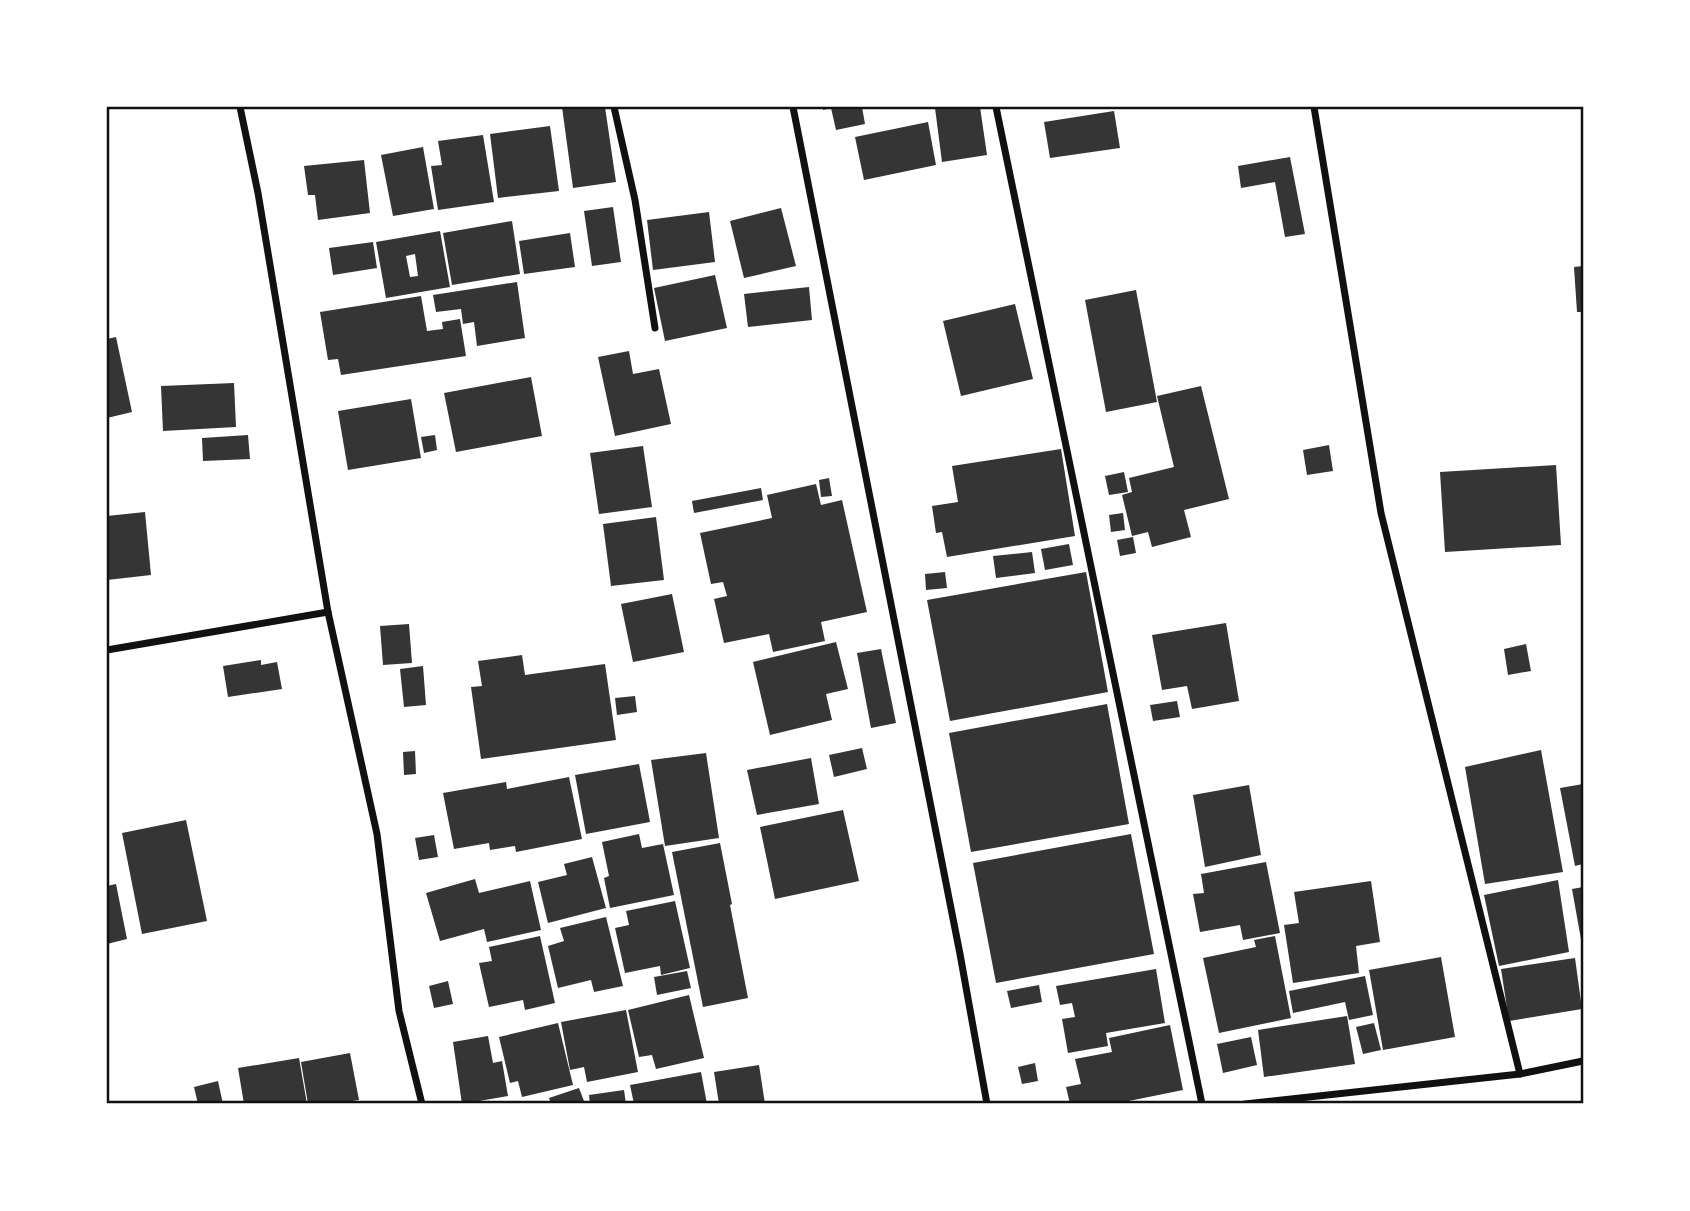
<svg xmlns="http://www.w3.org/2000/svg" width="1690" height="1211" viewBox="0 0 1690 1211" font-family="Ubuntu,sans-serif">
<rect width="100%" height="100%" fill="#fff"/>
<!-- building -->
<g fill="#353535" fill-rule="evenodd">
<polygon points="562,107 605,107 616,182 573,188"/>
<polygon points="823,107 862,107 865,124 836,130 831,108 823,110"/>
<polygon points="944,107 980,107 987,155 942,162 935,108"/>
<polygon points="1114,111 1120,148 1050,158 1044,122"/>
<polygon points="928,122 936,165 864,180 855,137"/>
<polygon points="550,126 559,191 498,198 490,134"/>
<polygon points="483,135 494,202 438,210 431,166 442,165 438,141"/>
<polygon points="423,147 434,209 393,216 381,155"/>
<polygon points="1290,157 1305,234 1285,237 1275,182 1241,188 1238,166"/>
<polygon points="364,160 370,213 318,220 315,195 308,195 304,166"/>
<polygon points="613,207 621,262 592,266 584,211"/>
<polygon points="781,208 796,266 744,278 730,221"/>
<polygon points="709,212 715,262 653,270 647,220"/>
<polygon points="512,221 520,274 452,285 443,233"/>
<path d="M440,231l10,56 -64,11 -10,-56zM415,254l3,22 -8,1 -4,-21z"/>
<polygon points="570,233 575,267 524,274 519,241"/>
<polygon points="373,242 377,268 333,275 329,248"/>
<polygon points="1583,266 1583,312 1577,312 1574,267"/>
<polygon points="715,275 727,328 665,341 654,288"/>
<polygon points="517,282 525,338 477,346 474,322 463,324 461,309 436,312 433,295"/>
<polygon points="809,287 812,320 748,327 744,294"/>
<polygon points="1136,290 1157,402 1106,412 1085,300"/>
<polygon points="421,296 427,331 443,329 442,322 460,319 466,356 341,375 338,359 328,360 320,312"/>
<polygon points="1015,304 1033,379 961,396 943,321"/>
<polygon points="116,337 132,412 107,418 107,339"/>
<polygon points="629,351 633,374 659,369 671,424 615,436 598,357"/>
<polygon points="531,377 542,436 456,452 444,393"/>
<polygon points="234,383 236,427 163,431 161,386"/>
<polygon points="1201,386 1229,499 1184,510 1191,537 1152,547 1148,532 1132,536 1122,495 1132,492 1129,478 1174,467 1157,396"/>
<polygon points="411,399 421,458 348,470 338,411"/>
<polygon points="248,435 250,459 203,461 202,438"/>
<polygon points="435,435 437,450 424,453 421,437"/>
<polygon points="1329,445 1333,471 1307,475 1303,450"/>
<polygon points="643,446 652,507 599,514 590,453"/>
<polygon points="1061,449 1075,536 947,557 942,532 936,533 932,506 958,502 952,466"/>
<polygon points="1556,465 1561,545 1445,552 1440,472"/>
<polygon points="1124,472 1128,492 1109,495 1105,476"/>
<polygon points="829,478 832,496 821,497 819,480"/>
<polygon points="816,484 821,505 842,500 867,612 821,622 825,641 773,652 769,634 724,643 714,599 727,596 723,582 711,584 700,533 772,518 767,495"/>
<polygon points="761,488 763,500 694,513 692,501"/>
<polygon points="145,512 151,575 107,580 107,516"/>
<polygon points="1123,513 1125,530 1111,532 1109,515"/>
<polygon points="656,517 664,580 611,586 603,524"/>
<polygon points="1133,537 1136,553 1120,556 1117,540"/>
<polygon points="1069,544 1073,565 1045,570 1041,549"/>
<polygon points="1032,552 1035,573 996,578 993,556"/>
<polygon points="945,572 947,588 926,590 925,574"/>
<polygon points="1086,572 1108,692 950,721 927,600"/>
<polygon points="672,594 684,652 633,662 621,604"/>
<polygon points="1226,623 1239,701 1192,709 1187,686 1162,690 1152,635"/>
<polygon points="409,624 412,663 383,665 380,626"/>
<polygon points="836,642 848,689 826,694 832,720 770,735 753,662"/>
<polygon points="1526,644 1531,671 1508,675 1504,649"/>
<polygon points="881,649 896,723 871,728 857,653"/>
<polygon points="522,655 525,675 605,664 616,740 481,759 471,687 482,686 478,661"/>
<polygon points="261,660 261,665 277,662 282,689 228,697 223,666"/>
<polygon points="423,666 426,705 404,707 400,669"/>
<polygon points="635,696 637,712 617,715 615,698"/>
<polygon points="1177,701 1180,717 1153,721 1150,705"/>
<polygon points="1107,704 1129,824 971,852 949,733"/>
<polygon points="862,748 867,769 834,777 829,755"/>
<polygon points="1541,750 1563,872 1485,884 1465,767"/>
<polygon points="415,751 416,774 404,775 403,752"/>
<polygon points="706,753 719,838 665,846 651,760"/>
<polygon points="811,758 819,804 757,815 747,770"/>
<polygon points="639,764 650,822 586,834 575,775"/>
<polygon points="569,777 582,839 516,852 515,846 490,850 489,843 454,849 443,793 506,782 507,789"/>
<polygon points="1583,784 1583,864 1575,866 1560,788"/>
<polygon points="1249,785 1261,855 1205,867 1193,795"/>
<polygon points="843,810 859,881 775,899 760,827"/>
<polygon points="186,820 207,921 142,934 122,833"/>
<polygon points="639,834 642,848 663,844 674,895 610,908 604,878 609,876 602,842"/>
<polygon points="1131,834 1154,954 996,983 973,863"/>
<polygon points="434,835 438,857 419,860 415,838"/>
<polygon points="720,843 732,904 730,905 748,998 703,1007 672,852"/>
<polygon points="592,857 606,908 548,923 538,882 567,875 564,864"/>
<polygon points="1266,862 1280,933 1243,940 1240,925 1200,932 1193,894 1204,893 1201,874"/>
<polygon points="475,879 479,893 530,881 541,930 487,942 484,929 440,941 426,893"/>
<polygon points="1558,880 1569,952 1499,966 1484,895"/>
<polygon points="1371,881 1380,942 1356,946 1359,973 1293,983 1284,925 1299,923 1294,892"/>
<polygon points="116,884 127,939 107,944 107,886"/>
<polygon points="1583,887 1583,945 1582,945 1572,889"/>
<polygon points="675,901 690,968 661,975 660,966 625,973 615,928 629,925 626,911"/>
<polygon points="606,917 623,986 594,992 591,980 558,988 548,946 564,941 560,928"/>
<polygon points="540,936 555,1003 525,1010 523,1000 489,1007 479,963 492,961 489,947"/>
<polygon points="1275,936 1291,1018 1219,1033 1203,958 1256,947 1254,940"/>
<polygon points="1441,957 1455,1037 1383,1050 1369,970"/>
<polygon points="1575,958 1582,1009 1509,1021 1501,969"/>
<polygon points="1156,969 1165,1023 1106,1033 1108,1046 1068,1053 1062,1019 1075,1017 1072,1003 1060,1005 1056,986"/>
<polygon points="687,971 691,988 657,995 654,977"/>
<polygon points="1365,976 1373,1015 1349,1020 1345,1002 1293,1013 1289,991"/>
<polygon points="448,981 453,1004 434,1008 429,986"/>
<polygon points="1039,985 1042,1002 1011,1008 1007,991"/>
<polygon points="689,995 704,1058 656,1069 652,1055 639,1057 628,1010"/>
<polygon points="626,1010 638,1072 587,1082 584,1067 570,1070 561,1022"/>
<polygon points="1347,1016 1355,1064 1264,1077 1258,1030"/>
<polygon points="558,1023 573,1085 522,1097 518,1081 510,1083 499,1037"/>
<polygon points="1374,1023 1381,1050 1363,1054 1356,1027"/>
<polygon points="1170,1025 1183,1090 1114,1104 1070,1104 1066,1087 1081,1084 1075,1059 1112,1052 1109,1038"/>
<polygon points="488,1036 493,1063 502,1061 508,1096 462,1104 453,1042"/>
<polygon points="1251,1037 1257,1065 1223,1073 1217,1044"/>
<polygon points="350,1053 359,1100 333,1104 308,1104 301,1062"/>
<polygon points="299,1058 307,1104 244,1104 238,1068"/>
<polygon points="1035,1063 1038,1081 1022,1084 1018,1067"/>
<polygon points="759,1065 765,1104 719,1104 714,1072"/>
<polygon points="701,1072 707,1104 634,1104 630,1085"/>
<polygon points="218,1081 223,1104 198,1104 194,1087"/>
<polygon points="579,1088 584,1101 572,1104 551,1104 549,1098"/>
<polygon points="624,1090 626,1104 590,1104 589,1095"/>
</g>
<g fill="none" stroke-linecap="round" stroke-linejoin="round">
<!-- minor -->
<g stroke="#111" stroke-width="7">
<polyline points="240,107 258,193 328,612 377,834 399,1011 422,1104"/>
<polyline points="614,107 635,200 655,328"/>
<polyline points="793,107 960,954 987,1104"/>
<polyline points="996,107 1202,1104"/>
<polyline points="1314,107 1381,513 1520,1074"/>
<polyline points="107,650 328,612"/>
<polyline points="1245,1104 1520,1074 1583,1061"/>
</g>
</g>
<!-- border -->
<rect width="1690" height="1211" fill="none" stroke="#ffffff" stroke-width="217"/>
<rect x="108" y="108" width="1474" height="994" fill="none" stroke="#111" stroke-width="2.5"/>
</svg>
